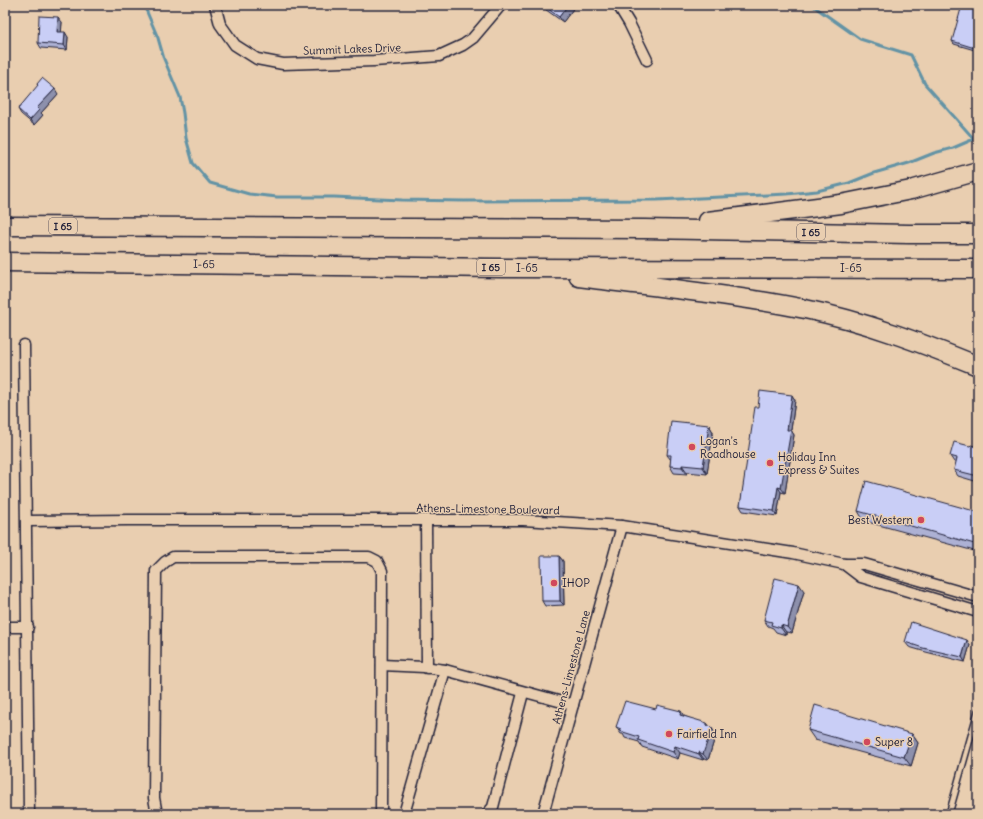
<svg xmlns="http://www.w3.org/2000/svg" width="983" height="819" viewBox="0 0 983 819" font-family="Delius,sans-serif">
<rect width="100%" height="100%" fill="#e9ceb0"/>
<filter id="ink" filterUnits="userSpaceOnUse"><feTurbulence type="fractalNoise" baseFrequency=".025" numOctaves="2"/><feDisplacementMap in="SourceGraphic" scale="8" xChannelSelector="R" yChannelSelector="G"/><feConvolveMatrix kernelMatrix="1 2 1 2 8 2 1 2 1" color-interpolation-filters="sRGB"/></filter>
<g filter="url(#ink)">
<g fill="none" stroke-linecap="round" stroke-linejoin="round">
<!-- stream -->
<polyline stroke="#6393a5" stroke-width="3" points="144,5 158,38 164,59 180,97 183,113 186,138 193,163 210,183 249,194 277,197 334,197 402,200 464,201 657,200 787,194 817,191 849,183 874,173 909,163 934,153 953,148 974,139 925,84 911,55 860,39 812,5"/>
<defs>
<polyline id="lane" points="949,814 978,711"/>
<g id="street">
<polyline points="215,5 220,24 235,45 257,59 283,64 374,61 439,56 463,45 473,38 501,5"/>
<polyline points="618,5 629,23 647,60"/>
<polyline points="24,345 29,814"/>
<polyline points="426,520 427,668"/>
<polyline points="27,521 128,520 523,520 622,526 793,553 844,564 864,564 978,597"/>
<polyline points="844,564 861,577 978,612"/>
<polyline points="5,627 28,627"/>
<polyline points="382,665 424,667 445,670 573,705"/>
<polyline points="160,814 156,809 154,798 156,571 165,562 173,557 369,557 377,561 382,571 381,814"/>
<polyline points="404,814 445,670"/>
<polyline points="487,814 493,807 523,693"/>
<polyline points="543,814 622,526"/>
</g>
<g id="highway">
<polyline points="708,221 841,204 911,190 978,171"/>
<polyline points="5,226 645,229 909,234 978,234"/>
<polyline points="5,262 503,268 978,269"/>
<path d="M579,277c75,10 151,17 226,32 59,12 117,34 173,57"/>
</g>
</defs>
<!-- lane casing -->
<use href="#lane" stroke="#22223b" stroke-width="8"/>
<!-- street casing -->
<use href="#street" stroke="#22223b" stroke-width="13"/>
<!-- highway casing -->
<use href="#highway" stroke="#22223b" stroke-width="21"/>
<!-- lane -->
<use href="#lane" stroke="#e9ceb0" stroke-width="5"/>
<!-- street -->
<use href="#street" stroke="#e9ceb0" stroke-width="10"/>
<!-- highway -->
<use href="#highway" stroke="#e9ceb0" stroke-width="18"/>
</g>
<!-- wall -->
<g fill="#adb1d4" stroke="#22223b">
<polygon points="541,5 576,5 563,22 542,7"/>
<polygon points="978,5 978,51 954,44 952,41"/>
<polygon points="62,22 61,32 68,37 67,50 41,48 38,43"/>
<polygon points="37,84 58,94 41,113 43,115 34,125 21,114 18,109 38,86"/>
<polygon points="795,400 791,430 794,435 785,493 781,492 777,516 743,511 740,506 758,407"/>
<polygon points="709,425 713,432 707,474 687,472 687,474 674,473 670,466 671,460 667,455"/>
<polygon points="970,446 978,447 978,482 958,476 954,470 955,463 954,462 950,456"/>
<polygon points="858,511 978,512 978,552 864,521"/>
<polygon points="559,556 563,561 564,605 545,606 542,601"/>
<polygon points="804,591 792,633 786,632 786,635 776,632 773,628 768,626 764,620"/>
<polygon points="905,642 970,645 965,662 926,652 909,647"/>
<polygon points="684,716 711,727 716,734 708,760 704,759 703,760 680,753 678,759 642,747 639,742 625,738 623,734 621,734 616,727"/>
<polygon points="808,730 912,734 918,743 911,766 815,740"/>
</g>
<!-- shaded-wall -->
<g fill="#8d90ac" stroke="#22223b">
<polygon points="568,5 576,5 563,22 559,17"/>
<polygon points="58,17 62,22 61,37 57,32"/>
<polygon points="65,32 68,37 67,50 64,45"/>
<polygon points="55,89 58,94 41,113 43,115 34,125 30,120 37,108"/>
<polygon points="792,395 795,400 791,430 794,435 785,493 781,488 787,430"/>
<polygon points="709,425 713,432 707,474 703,467"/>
<polygon points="682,465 687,472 687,474 682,467"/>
<polygon points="778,487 781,492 777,516 774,511"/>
<polygon points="559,556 563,561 564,605 560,601"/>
<polygon points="799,584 804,591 792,633 787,627"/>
<polygon points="781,625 786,632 786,635 781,628"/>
<polygon points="967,640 970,645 965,662 962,657"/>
<polygon points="681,711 685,718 680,715"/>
<polygon points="707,723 716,734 708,760 703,754"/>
<polygon points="912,734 918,743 911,766 904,757"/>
<polygon points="675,746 680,753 678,759 673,752"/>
<polygon points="699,752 704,759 703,760 699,754"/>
</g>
<!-- building -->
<g fill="#c9cef6" stroke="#22223b">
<polygon points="543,5 568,5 559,17"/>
<polygon points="962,5 978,5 978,49 952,41"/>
<polygon points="39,16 58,17 57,32 65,32 64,45 38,43"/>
<polygon points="42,78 55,89 37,108 39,110 30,120 18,109 38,85 37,84"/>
<polygon points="760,391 792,395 787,430 791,430 781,488 778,487 774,511 740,506 755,407 758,407"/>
<polygon points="671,421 709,425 703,467 682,465 682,467 670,466 671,455 667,455"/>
<polygon points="954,442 970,446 971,445 978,447 978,476 954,470 957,458 950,456"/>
<polygon points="866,481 978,512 978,545 858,511"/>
<polygon points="541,556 559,556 560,601 542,601"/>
<polygon points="775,578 799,584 787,627 781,625 781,628 771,625 772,622 764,620"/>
<polygon points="911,622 967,640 962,657 923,648 905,642"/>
<polygon points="625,701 656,709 657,705 681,711 680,715 707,723 707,725 712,728 703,754 699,752 699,754 675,746 673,752 638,740 639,737 620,731 621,729 616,727"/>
<polygon points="815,705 912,734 904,757 808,730"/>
</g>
</g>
<!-- markers -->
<g fill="#d1495b" stroke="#e9ceb0" stroke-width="1.5">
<circle cx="692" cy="447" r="4"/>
<circle cx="770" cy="463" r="4"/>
<circle cx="921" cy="520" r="4"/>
<circle cx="554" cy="583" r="4"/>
<circle cx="669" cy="734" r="4"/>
<circle cx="867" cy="742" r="4"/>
</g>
<g text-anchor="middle" stroke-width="3" stroke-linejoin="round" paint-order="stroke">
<!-- shield labels -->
<g fill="#e9ceb0" stroke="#5e565e" stroke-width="1">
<rect x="49" y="218" width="28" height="16" rx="3"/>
<rect x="797" y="224" width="28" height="16" rx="3"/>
<rect x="477" y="259" width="28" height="16" rx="3"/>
</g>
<g font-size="10" font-weight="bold" fill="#22223b">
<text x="63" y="230">I 65</text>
<text x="811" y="236">I 65</text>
<text x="491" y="271">I 65</text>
</g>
<!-- street labels -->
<g font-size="11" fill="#22223b" stroke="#e9ceb0">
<text transform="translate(352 49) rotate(-2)" y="4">Summit Lakes Drive</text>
<text transform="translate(204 264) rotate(1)" y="4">I-65</text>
<text x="527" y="272">I-65</text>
<text x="851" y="272">I-65</text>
<text transform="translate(488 509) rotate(1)" y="4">Athens-Limestone Boulevard</text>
<text transform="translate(571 667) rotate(-75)" y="4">Athens-Limestone Lane</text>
</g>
<!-- poi labels -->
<g font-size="11" fill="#22223b" stroke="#e9ceb0" text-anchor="start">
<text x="700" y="445">Logan's<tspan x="700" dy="13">Roadhouse</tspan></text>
<text x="778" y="461">Holiday Inn<tspan x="778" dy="13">Express &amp; Suites</tspan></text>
<text x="913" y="524" text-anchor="end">Best Western</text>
<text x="562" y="587">IHOP</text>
<text x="677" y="738">Fairfield Inn</text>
<text x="875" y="746">Super 8</text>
</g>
</g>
<!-- margin -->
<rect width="983" height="819" fill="none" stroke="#e9ceb0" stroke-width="20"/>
<rect x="10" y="10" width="963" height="799" fill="none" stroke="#22223b" stroke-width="1.5" filter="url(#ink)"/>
</svg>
